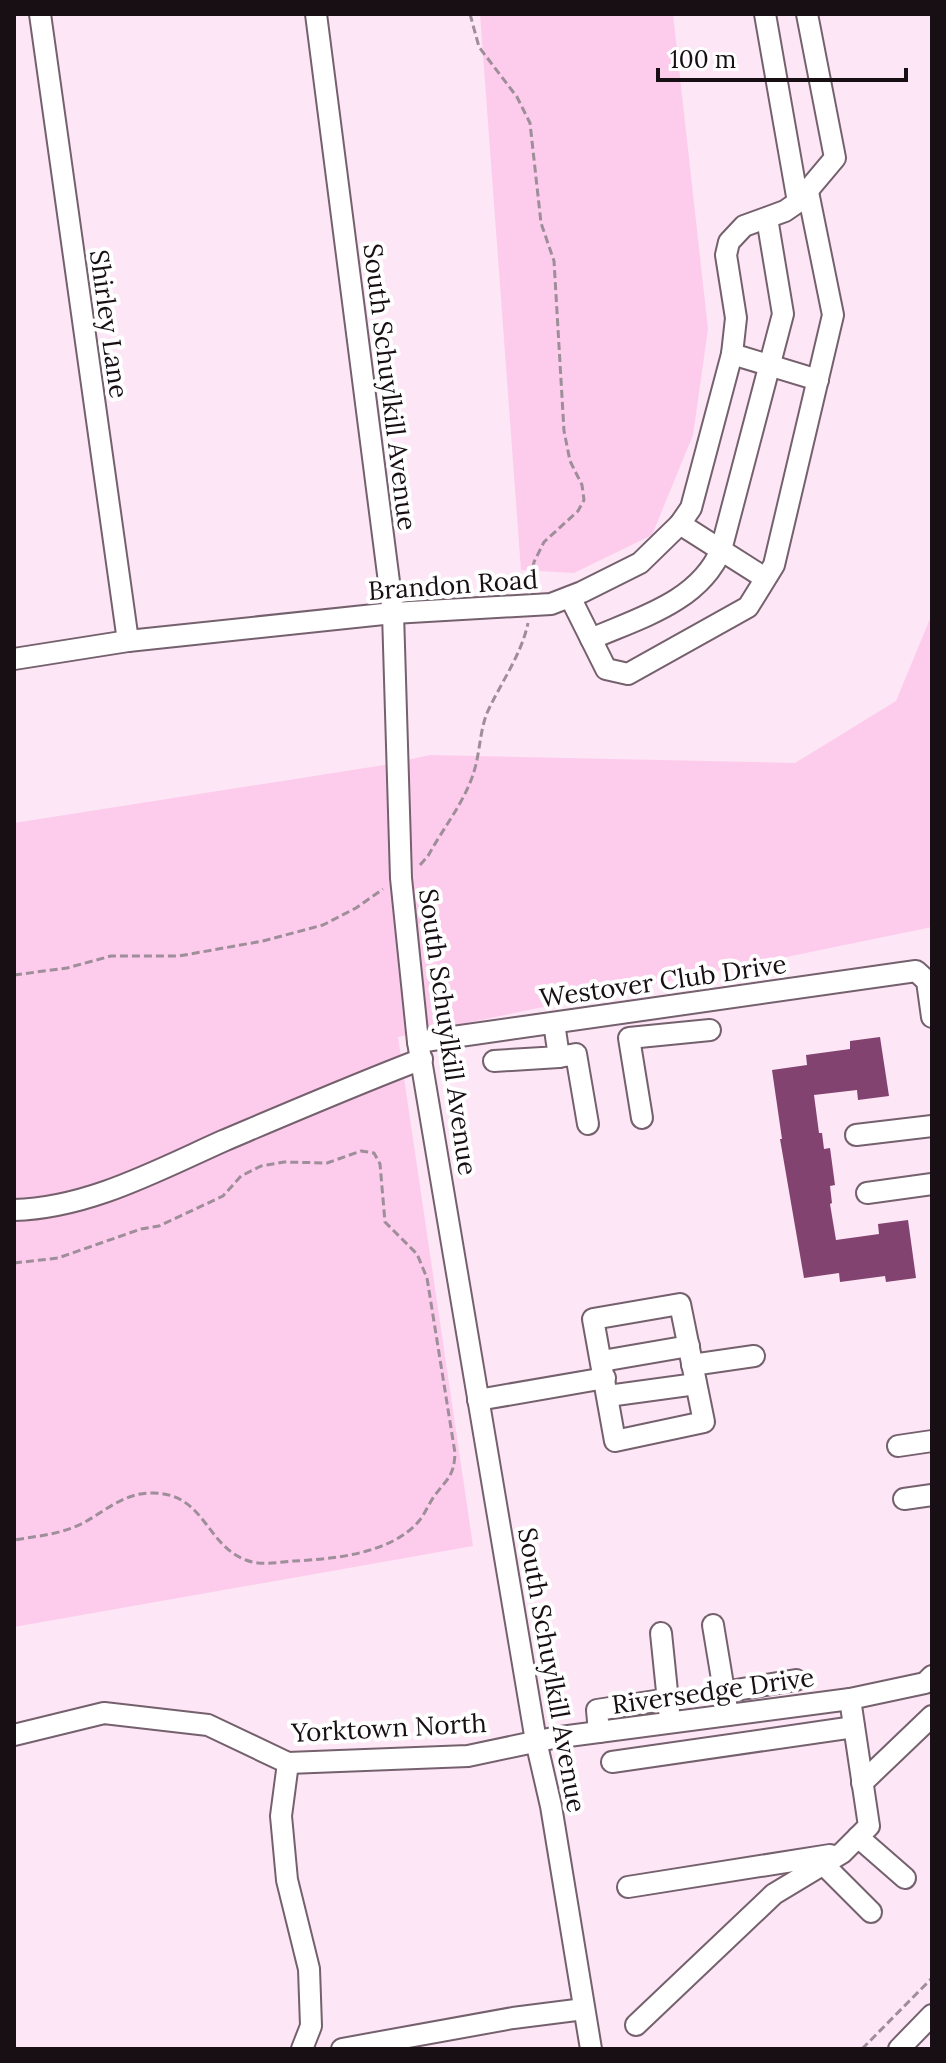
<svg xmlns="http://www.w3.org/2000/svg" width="946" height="2063" viewBox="0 0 946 2063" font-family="Lora,serif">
<rect width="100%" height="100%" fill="#fde6f5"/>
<!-- green -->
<g fill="#fdccec">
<polygon points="480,14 673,14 708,329 693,435 652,535 574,573 521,570"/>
<polygon points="932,614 932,927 398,1037 473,1546 14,1627 14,823 384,765 430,755 795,763 896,701"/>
</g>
<!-- building -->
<polygon fill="#824370" points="880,1037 889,1096 858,1100 857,1090 814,1095 819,1133 822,1133 824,1149 830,1148 835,1185 830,1186 832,1203 830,1204 836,1240 879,1234 878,1224 908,1220 916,1278 886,1282 885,1276 840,1282 839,1273 804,1278 780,1139 782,1139 772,1070 807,1065 806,1055 850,1049 850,1041"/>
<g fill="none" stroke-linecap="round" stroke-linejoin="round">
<defs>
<g id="minor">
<polyline points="40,14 128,641"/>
<polyline points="316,14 393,613 401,878 418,1042 536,1741 551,1806 591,2049"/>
<polyline points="765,14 798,202"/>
<polyline points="732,354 818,380"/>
<polyline points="680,524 765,578"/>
<polyline points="570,597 606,669 628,674 748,607 774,565 833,315 808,192"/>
<path d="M591,639c48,-21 108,-37 130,-89l62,-236 -16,-96"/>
<polyline points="14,659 128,641 393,613 551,604 582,592 640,563 680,524 691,508 732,354 736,318 726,255 729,242 744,226 785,211 798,202 835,158 807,14"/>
<polyline points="418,1042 916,971 927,981 932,1017"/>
<polyline points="559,1057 576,1054 588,1124"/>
<polyline points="494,1061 559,1057 554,1023"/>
<polyline points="642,1118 629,1038 710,1030"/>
<polyline points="856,1135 932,1126"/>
<polyline points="867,1193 932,1184"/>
<path d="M14,1210c74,-2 142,-39 209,-69 66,-28 131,-56 199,-82"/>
<polygon points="680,1304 704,1422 615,1441 593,1319"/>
<polyline points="602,1361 689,1346"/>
<polyline points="692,1365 754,1356"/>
<polyline points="608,1396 696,1384"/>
<polyline points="478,1400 605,1378"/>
<polyline points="898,1446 932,1441"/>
<polyline points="904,1499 932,1495"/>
<polyline points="713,1625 728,1715"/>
<polyline points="661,1633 669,1711"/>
<polyline points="724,1692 796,1680"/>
<polyline points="599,1732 597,1710 668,1699"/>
<polyline points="14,1735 104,1713 208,1725 288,1763 468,1756 553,1738 850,1699 925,1683 932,1676"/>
<polyline points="612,1762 854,1727"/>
<polyline points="288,1763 281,1816 287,1880 309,1969 311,2026 302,2049"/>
<polyline points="862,1783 932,1716"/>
<polyline points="858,1837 905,1878"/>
<polyline points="824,1865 871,1912"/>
<polyline points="628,1887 830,1855"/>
<polyline points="636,2025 774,1894 842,1853 869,1826 850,1699"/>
<polyline points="342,2049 513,2018 584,2009"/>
<polyline points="899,2049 932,2015"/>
</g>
</defs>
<!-- minor casing -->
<use href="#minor" stroke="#74616d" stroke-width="24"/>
<!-- path -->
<g stroke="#9e8e99" stroke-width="3" stroke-dasharray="8 4" stroke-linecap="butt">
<polyline points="470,14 479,47 517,97 530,123 541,223 554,261 564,431 570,461 582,485 584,500 578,511 544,542 534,562 530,587"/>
<path d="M420,865l8,-9c15,-28 39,-57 47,-88 5,-18 5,-37 12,-55 14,-31 34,-57 41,-90"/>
<polyline points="14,975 67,968 111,956 179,956 263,941 323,925 356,908 383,889"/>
<path d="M14,1263l44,-5 83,-29 18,-3 64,-30 18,-20 20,-10 23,-4 43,1 34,-12 13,2 6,11 5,58 32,32 10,24 28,175c-1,23 -7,25 -20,42 -6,8 -10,19 -16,26 -28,33 -86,38 -125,40 -16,1 -33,5 -48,-1 -41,-15 -41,-68 -95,-67 -26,0 -45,17 -66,29 -22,12 -47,14 -71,18"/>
<polyline points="862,2049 932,1978"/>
</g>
<!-- minor -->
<use href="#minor" stroke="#fff" stroke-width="20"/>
</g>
<g text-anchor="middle" stroke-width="8" stroke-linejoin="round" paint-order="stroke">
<!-- street labels -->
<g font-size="26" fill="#170f14" stroke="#fff">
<text transform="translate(109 324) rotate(82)" y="9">Shirley Lane</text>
<text transform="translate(390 387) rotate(83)" y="9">South Schuylkill Avenue</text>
<text transform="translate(453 585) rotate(-4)" y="9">Brandon Road</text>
<text transform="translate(663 981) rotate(-8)" y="9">Westover Club Drive</text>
<text transform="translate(448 1032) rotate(82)" y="9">South Schuylkill Avenue</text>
<text transform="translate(552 1670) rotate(80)" y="9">South Schuylkill Avenue</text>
<text transform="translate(713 1691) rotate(-8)" y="9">Riversedge Drive</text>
<text transform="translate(389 1728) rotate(-3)" y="9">Yorktown North</text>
</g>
</g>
<!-- border -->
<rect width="946" height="2063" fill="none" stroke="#170f14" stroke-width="32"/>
<!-- scale -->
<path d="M658 68v12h248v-12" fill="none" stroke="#170f14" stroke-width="4"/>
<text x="670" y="68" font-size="24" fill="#170f14" stroke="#ffffff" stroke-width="6" paint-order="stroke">100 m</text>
</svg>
